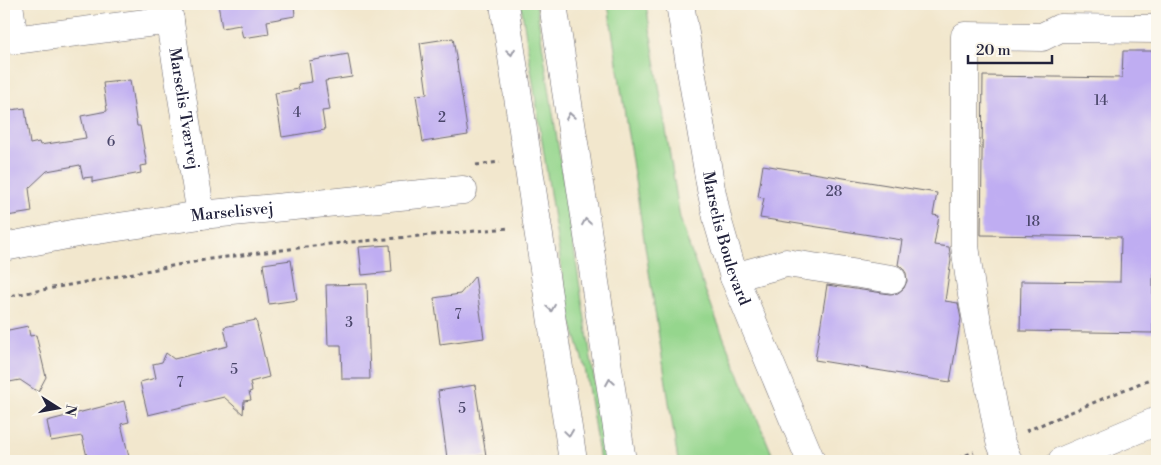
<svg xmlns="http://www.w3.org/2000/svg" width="1161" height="465" font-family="'Libre Bodoni',serif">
  <rect width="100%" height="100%" fill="#fbf7ec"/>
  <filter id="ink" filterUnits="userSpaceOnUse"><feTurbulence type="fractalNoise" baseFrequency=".02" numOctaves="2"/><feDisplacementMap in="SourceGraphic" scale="10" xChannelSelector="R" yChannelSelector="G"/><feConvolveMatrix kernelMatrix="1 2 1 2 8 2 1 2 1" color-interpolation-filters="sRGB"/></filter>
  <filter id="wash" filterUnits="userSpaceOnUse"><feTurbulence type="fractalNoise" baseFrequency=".0096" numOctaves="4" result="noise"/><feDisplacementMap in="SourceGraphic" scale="20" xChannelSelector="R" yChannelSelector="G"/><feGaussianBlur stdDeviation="1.12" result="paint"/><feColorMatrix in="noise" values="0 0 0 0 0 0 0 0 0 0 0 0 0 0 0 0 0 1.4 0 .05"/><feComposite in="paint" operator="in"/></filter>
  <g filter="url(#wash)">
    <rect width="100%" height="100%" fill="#f2e7cd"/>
    <path fill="#95d68d" stroke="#5c7c64" d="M521,4H536L607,461H600L585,368L571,322L567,304Z
      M608,4H646L680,218C706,301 742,381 775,461H678Z"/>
    <g id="blocks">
      <path fill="#bfadf2" d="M218,4H294L295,16L267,21L269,34L243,38L240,25L222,28Z
        M453,38L468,135L423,142L416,95L427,94L420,43Z
        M1123,51H1157V273H1153V333L1020,331L1021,281L1120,282L1121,237L981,235L983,76L1122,78Z
        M348,54L352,77L325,81L330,110L322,111L325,130L282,137L275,93L299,89L298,84L312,82L309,61Z
        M130,80L137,126H140L147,165L140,166L141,173L92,182V177L83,178L80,165L47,171L29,188L32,212L7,216L4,195V111L25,108L30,144L39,142L40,145L86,138L81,116L107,111L103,83Z
        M763,165L937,193L933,215L939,216L934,245L949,247L951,260L945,301L958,303L961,319L950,382L815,360L827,285L890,294L898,293L904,288L907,281L906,273L902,267L898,265L902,240L760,218L764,198L758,197Z
        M390,245L392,272L362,275L359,247Z
        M291,260L297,300L269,304L263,264Z
        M475,276L484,338L440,344L434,298L460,294Z
        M367,284L370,379H342L341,345H328L326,285Z
        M256,320L269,377L250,382L252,391L249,392L251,400L244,401L243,414L224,397L148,415L140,382L156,378L153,364L162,362L166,353L174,359L228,346L224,327Z
        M28,326L30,336L36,335L46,377L38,392L20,380L4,383V331Z
        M475,385L486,456L447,458L438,391Z
        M124,401L129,422L121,424L130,461H88L82,436L51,441L47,421Z"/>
    </g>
  </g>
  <g filter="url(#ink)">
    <use href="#blocks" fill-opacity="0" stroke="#6b676e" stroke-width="1"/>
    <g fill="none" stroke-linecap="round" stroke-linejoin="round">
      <g stroke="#6b676e" stroke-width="29">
        <g id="minor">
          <path d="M9,4L14,40L170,20"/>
          <path id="s1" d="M167,4L201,215"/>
          <path id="s2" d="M680,4L711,189L718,222L734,277L811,461"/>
          <path id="s3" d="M4,247L77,233L201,215L463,190"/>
          <path d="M734,277L786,263L892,279"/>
          <path d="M1008,461L1000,441L972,295L965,246V36L1042,37L1060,28L1157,29"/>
          <path d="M1062,461L1157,421"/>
        </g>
      </g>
      <g stroke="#6b676e" stroke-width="29">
        <path id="major" d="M504,4L573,461
          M553,4L622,461"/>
      </g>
      <path stroke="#6b676e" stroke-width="3" stroke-dasharray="4 4" stroke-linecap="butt" d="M476,165L500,162
        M4,297L210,259L330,244L510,228
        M1154,378L1156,395
        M1026,431L1157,376
        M951,461L974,452"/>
      <use href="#minor" stroke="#fff" stroke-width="28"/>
      <use href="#major" stroke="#fff" stroke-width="28"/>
    </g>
    <defs><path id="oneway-chevron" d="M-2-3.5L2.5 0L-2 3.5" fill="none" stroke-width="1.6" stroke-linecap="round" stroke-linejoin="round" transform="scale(1.25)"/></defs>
    <g stroke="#9c9ca7">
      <use href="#oneway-chevron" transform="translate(511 52) rotate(81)"/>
      <use href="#oneway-chevron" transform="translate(570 116) rotate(-99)"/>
      <use href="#oneway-chevron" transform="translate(586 222) rotate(-99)"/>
      <use href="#oneway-chevron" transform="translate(551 308) rotate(81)"/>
      <use href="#oneway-chevron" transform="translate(610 382) rotate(-99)"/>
      <use href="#oneway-chevron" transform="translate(569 433) rotate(82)"/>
    </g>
  </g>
  <g text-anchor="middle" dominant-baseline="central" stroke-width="5" stroke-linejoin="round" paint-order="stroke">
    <g font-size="14" fill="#494569">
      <text x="1101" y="101">14</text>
      <text x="297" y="113">4</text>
      <text x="442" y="118">2</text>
      <text x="111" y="142">6</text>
      <text x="834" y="192">28</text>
      <text x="1033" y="222">18</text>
      <text x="458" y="315">7</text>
      <text x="349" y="323">3</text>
      <text x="234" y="370">5</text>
      <text x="180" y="383">7</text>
      <text x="462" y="409">5</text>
    </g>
    <g font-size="16" fill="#22223b" stroke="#fbf7ec">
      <text stroke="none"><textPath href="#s1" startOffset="106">Marselis Tværvej</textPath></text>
      <text stroke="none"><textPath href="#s3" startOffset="231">Marselisvej</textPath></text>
      <text stroke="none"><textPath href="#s2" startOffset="239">Marselis Boulevard</textPath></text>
    </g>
  </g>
  <rect width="1161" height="465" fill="none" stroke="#fbf7ec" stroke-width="20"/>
  <g transform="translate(58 408) rotate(101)" stroke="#fbf7ec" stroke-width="4" paint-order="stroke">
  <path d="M0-4L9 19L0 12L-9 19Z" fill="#22223b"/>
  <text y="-8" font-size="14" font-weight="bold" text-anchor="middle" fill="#22223b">N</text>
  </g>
  <path d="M968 55v8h84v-8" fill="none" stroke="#22223b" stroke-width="2.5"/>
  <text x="976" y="55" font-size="15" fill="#22223b" stroke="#fbf7ec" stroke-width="4" paint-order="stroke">20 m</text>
</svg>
